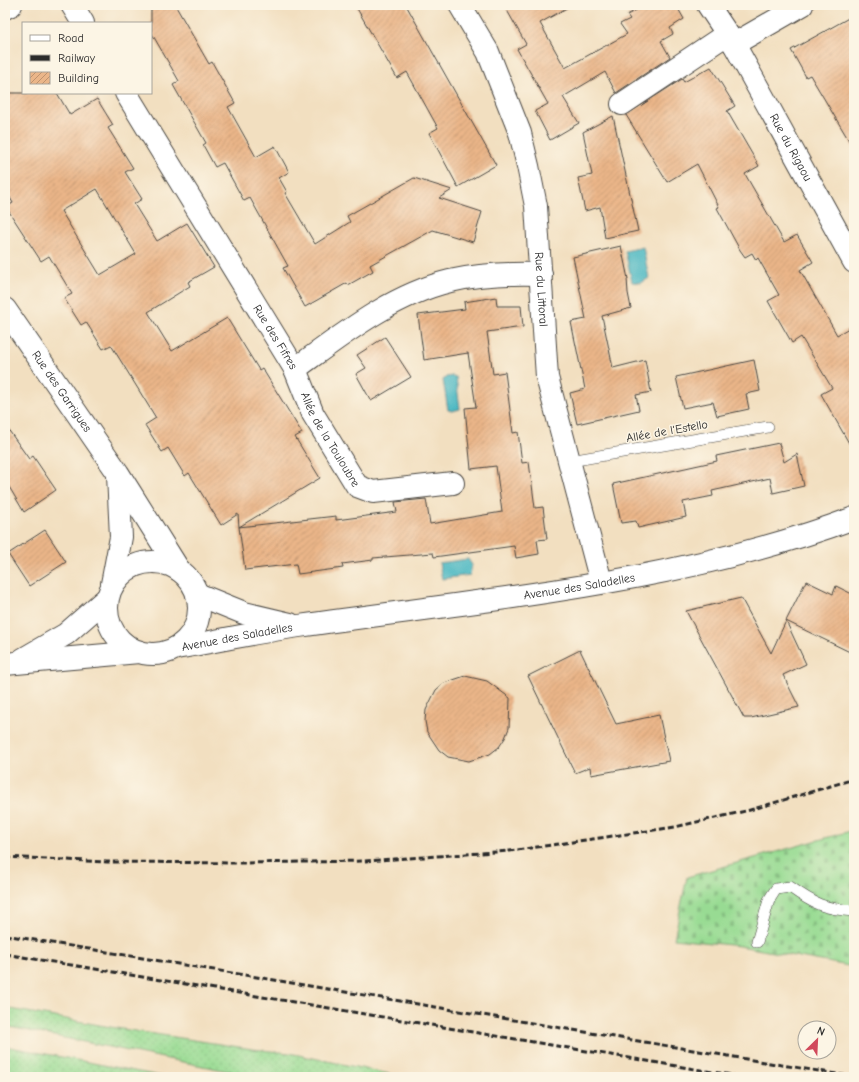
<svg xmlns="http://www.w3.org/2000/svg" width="859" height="1082" font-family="'Comic Neue',sans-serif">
  <defs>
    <pattern id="grass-dots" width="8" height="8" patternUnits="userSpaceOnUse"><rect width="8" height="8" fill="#98db93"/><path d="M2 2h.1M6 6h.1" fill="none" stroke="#83bc7f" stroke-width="1.8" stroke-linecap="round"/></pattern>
    <pattern id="cemetery-stones" width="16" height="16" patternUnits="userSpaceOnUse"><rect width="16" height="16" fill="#98db93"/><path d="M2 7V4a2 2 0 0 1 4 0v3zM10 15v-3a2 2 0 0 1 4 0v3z" fill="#83bc7f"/></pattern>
    <pattern id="building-hatch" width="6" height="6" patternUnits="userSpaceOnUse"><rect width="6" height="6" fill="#ebb689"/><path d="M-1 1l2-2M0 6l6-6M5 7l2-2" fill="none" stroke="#bf9470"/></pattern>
  </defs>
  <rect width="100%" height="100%" fill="#fcf5e5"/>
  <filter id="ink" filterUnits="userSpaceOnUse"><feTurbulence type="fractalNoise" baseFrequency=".025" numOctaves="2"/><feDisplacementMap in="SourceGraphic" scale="8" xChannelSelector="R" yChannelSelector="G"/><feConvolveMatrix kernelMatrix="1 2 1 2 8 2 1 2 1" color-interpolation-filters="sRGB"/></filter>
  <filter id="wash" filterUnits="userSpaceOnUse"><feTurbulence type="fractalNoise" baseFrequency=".012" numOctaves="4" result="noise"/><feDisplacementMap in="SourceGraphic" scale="16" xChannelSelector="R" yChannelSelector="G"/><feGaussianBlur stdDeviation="0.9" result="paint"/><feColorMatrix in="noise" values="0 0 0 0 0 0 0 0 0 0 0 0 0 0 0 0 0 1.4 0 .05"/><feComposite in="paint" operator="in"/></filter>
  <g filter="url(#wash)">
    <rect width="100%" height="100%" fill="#f2dfc0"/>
    <path fill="url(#grass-dots)" stroke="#62835f" d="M5,1008L116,1028L252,1049L289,1053L404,1077H257L5,1026Z
      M5,1046L165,1077H5Z"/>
    <path fill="url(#cemetery-stones)" stroke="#62835f" d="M854,830V967L740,946L674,939L687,877Z"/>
    <path fill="#48b7c2" stroke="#3a7176" d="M643,247L649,278L641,283L632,282L625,251Z
      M452,376L456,377L460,409L452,411L448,410L443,380L446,377Z
      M468,559L472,565L470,575L442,579L439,563Z"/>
    <g id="blocks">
      <path fill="url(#building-hatch)" fill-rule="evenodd" d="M151,5H175L209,64L212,62L235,103L228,107L256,157L275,146L289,172L279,178L287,192L285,193L315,244L350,222L347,216L414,178L452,190L439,198L482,212L473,242L433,230L370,265L373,271L348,285L347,283L305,307L283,268L288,266L250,198L244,201L223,163L215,167L203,145L206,143L173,85L179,81L151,32Z
        M355,5H406L496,165L458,187L429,133L438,128L407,72L397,78Z
        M504,5H572L540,23L565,68L627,34L620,24L630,19L627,15L646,5H676L684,19L670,28L673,34L661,41L670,57L616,93L605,72L563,97L579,123L550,140L535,111L548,104L517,49L526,44Z
        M854,15V149L810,75L806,77L791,50Z
        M711,67L735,106L727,111L759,166L745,174L784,242L797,235L813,262L800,270L837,335L854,325V452L821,394L832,388L801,337L792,343L768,301L779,295L758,258L756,260L752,253L745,257L740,250L717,208L719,207L697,164L667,182L626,115L682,79L684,82Z
        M5,93H57L70,115L97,99L113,125L108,128L133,168L125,172L142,199L134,204L157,241L187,223L214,267L188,282L190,286L148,312L172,351L227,318L259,370L262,368L302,433L295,437L320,478L239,527L238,514L221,525L189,473L185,476L168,448L162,452L145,425L156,418L111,345L103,349L86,322L81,325L64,298L72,294L49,256L41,261L6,207L13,203L5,189ZM97,189L136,254L100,275L61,211Z
        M613,116L638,231L605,238L600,207L585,211L578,178L592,175L583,132Z
        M621,246L628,279H627L628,293L631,308L602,316L613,368L645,360L651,392L636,395L639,410L577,424L570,393L585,389L571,322L586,319L573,257Z
        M496,297L497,306H521L523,327L487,332L493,374L505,372L513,433L518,432L522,463L529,462L535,508L543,507L547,539L537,540L539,554L516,558L514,546L434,557L433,553L373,558V560L342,564L343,568L298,574L296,564L245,570L239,527L336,516V520L397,512L395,502L426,499L430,524L502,512L496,466L471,469L465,408L476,407L468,353L424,360L418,315L465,309L464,302Z
        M385,337L411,377L371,401L356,374L366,368L357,355Z
        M754,360L760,391L746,394L749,409L717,416L713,402L683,408L676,377Z
        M5,425L29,459L33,456L56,490L24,512L5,480Z
        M779,443L784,462L797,454L804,486L773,493L770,478L712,491L713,496L683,502L686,517L638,528L636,521L621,523L613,484L717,461L716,456Z
        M45,530L66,562L29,586L8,554Z
        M806,581L833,594L836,586L854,595V654L786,621Z
        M741,598L771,653L786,621L806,664L783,675L799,707L751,718H744L686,611Z
        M580,650L616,724L659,715L669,761L591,775L590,767L575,773L528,676Z
        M465,676L487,681L510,698L509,728L505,738L499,747L490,754L469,761L448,757L439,750L427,732L425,721L426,710L436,690L444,683Z"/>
    </g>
  </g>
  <g filter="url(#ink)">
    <use href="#blocks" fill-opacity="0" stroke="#494641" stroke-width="1"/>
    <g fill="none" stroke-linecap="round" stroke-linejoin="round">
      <g stroke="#494641" stroke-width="12">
        <path id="service" d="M570,461L768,427
          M757,942L769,900L776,889L790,887C814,904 824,909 854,911"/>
      </g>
      <g stroke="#494641" stroke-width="24">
        <g id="minor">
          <path d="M72,5L83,23"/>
          <path id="s1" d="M460,5L488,52L520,133L528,166L536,206L547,377L601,582"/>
          <path id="s2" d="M708,5L734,44L854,262"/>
          <path d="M5,8L11,5"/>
          <path d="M734,44L802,5"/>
          <path id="s3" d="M126,93L295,369C342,335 392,295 450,281C480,274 511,273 541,274"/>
          <path d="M622,104L727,34"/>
          <path id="s4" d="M5,309L118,473L179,570"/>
          <path id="s5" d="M295,369L313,414L357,486L373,492L453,483"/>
          <circle cx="153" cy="608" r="46"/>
          <path d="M112,584L121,537L118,475"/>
          <path d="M197,594L244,613L290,624"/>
          <path id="s6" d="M176,648C217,641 258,632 299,626C485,599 678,584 854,518"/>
          <path d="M23,659L66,634L107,598"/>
          <path d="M5,664L139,652"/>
        </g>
      </g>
      <use href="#service" stroke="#fff" stroke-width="11"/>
      <use href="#minor" stroke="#fff" stroke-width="22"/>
      <path stroke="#2b2b2b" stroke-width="3" stroke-dasharray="6 3" stroke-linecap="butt" d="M5,857L107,862L243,863L365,861L510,851L675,827L750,810L854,779
        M5,935L854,1077
        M5,954L743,1077"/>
    </g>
  </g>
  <g text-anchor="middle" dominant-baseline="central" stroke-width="3" stroke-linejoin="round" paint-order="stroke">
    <g font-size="12" fill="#2b2b2b" stroke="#fcf5e5">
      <text stroke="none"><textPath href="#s2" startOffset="165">Rue du Rigaou</textPath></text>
      <text stroke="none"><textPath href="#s1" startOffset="300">Rue du Littoral</textPath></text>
      <text stroke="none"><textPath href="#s3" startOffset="286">Rue des Fifres</textPath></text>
      <text stroke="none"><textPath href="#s4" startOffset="100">Rue des Garrigues</textPath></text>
      <text transform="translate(667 431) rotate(-10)">Allée de l'Estello</text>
      <text stroke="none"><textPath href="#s5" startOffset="79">Allée de la Touloubre</textPath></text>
      <text stroke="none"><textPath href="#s6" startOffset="408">Avenue des Saladelles</textPath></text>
      <text stroke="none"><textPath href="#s6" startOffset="62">Avenue des Saladelles</textPath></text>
    </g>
  </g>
  <rect width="859" height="1082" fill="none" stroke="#fcf5e5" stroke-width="20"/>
  <rect x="22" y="22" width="130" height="72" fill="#fcf5e5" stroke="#a8a49b"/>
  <rect x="30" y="35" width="20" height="6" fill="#ffffff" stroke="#a8a49b"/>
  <text x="58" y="42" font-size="12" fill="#2b2b2b">Road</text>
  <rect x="30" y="55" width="20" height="6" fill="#2b2b2b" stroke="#a8a49b"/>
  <text x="58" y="62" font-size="12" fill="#2b2b2b">Railway</text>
  <rect x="30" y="72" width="20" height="12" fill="url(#building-hatch)" stroke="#a8a49b"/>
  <text x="58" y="82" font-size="12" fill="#2b2b2b">Building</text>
  <g transform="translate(817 1040) rotate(24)"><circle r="19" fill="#fcf5e5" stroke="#a8a49b"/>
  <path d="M0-3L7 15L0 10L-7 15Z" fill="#d1495b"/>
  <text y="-6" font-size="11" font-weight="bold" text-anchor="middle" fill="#2b2b2b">N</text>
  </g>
</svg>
